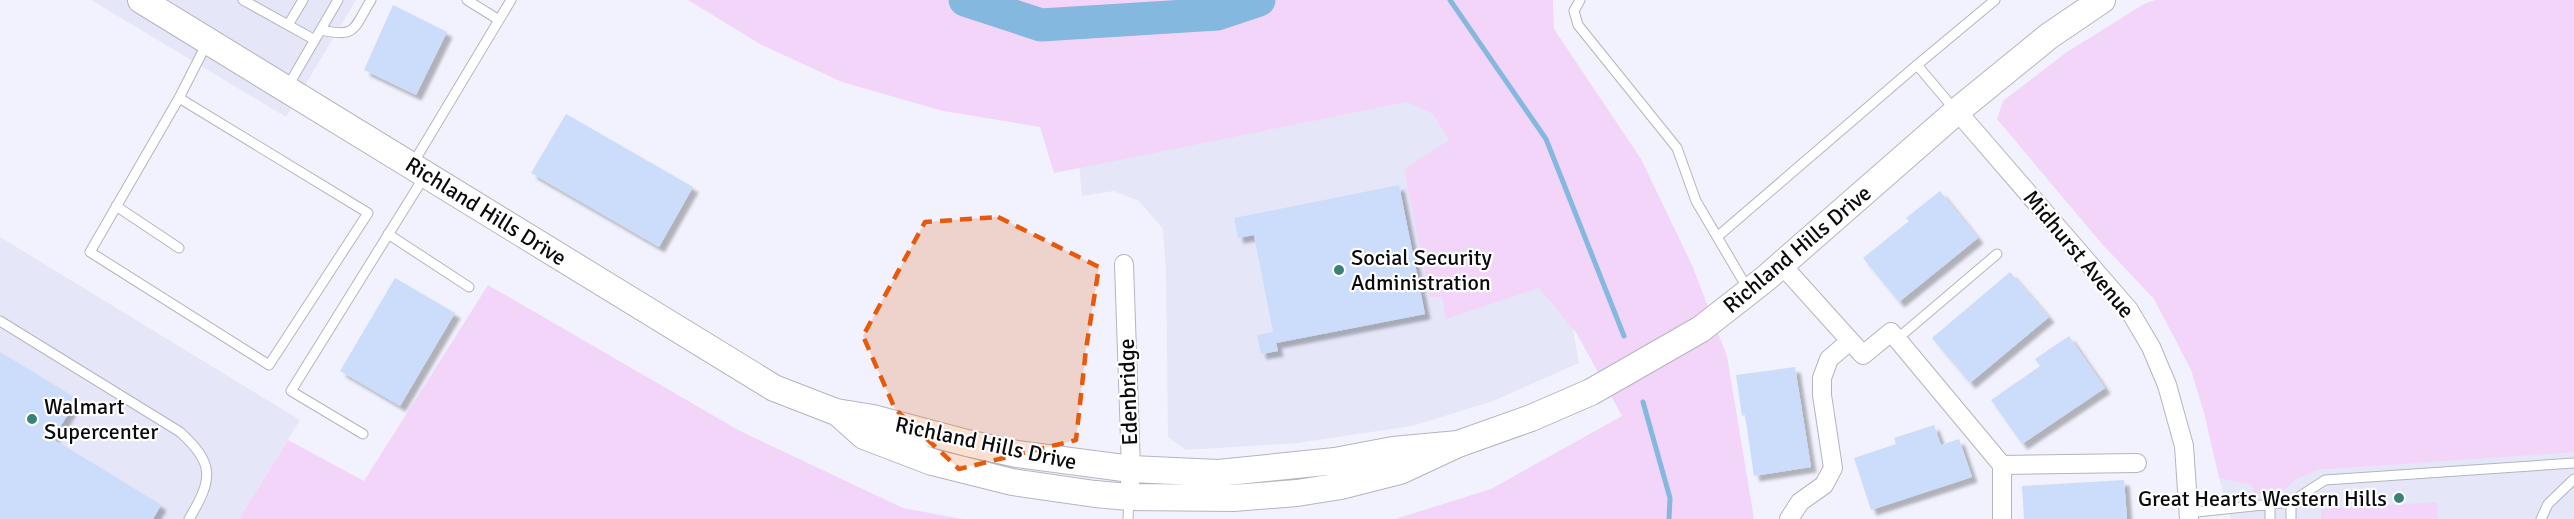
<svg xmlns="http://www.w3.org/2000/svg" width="2574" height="519" font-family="Signika,sans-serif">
  <defs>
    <filter id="shadow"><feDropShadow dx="5.5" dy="5.5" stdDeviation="1.5" flood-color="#0004"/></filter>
  </defs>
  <rect width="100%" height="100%" fill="#f1f2fd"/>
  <path fill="#e5e7f9" d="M91,0H356L286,117Z
    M1412,77L1570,313L1579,363L1493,401L1412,426L1297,443L1186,450L1168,437L1166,273L1163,229L1139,201L1114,191L1082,196L1077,143Z
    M0,237L300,420L239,519H0Z
    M2574,450V519H2231L2219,478Z"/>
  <path fill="#f3d5fa" d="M688,0H1553L1554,29L1641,159L1692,265L1727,356L1754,519H1395L1491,489L1622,416L1577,334L1539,288L1446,319L1442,297H1430L1404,169L1449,140L1433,114L1407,102L1054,173L1040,127L943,111L842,82L760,44Z
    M2155,0H2574V452L2317,470L2297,479L2282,491L2255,494L2252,485L2219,478L2204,413L2191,370L2154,299L2102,244L1997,119L2003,101L2067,52L2144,4Z
    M488,285L740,431L903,508L962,519H239L288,440L364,481Z
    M2437,502L2438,519H2321V509Z"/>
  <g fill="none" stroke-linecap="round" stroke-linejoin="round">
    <path stroke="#85b8de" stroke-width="5" d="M1450,0L1546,139L1624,336
      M1643,402L1670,498L1669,519"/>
    <path stroke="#85b8de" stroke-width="33" d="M965,0L1041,25L1217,14L1259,0"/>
  </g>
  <path fill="#cbddfb" filter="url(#shadow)" d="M393,5L447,32L416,95L364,70Z
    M566,114L693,187L659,247L531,173Z
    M1399,185L1425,314L1276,343L1278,351L1261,354L1257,335L1273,332L1254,235L1238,238L1234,218Z
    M1940,191L1978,238L1899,302L1863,258L1909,221L1906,218Z
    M2010,272L2049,317L1970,383L1932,338Z
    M395,278L455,313L400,406L340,371Z
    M2069,336L2105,388L2022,444L1991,400L2040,366L2035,359Z
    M0,352L77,399L53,439L161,505L153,519H0Z
    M1795,367L1811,467L1754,476L1745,415L1742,416L1736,375Z
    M1934,425L1941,445L1959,439L1972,477L1871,510L1854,458L1896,444L1894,438Z
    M2124,480L2127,519H2024L2022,486Z"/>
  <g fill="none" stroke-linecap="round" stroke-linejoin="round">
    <g stroke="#b3b5bf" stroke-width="11">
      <path id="lane" d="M243,0L315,40
        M467,0L499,20
        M1580,0L1574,11L1578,25L1677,148L1696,201L1749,291
        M288,25L303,0
        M321,30C357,38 353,29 371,0
        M288,86L338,0
        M179,98L368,213L269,365L90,252L179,98L207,43
        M1955,110L1917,65L1995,0
        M412,165L511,0
        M116,206L179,248
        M388,234L469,287
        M1717,237L1917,65
        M0,321L180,432C215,464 213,479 189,519
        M1897,339L1997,254
        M363,434L291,391L424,177
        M2291,502V519
        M2270,504V519
        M2188,513L2291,502L2325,480L2574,463
        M1128,519L1129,497
        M2541,519L2548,504L2574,479"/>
    </g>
    <g stroke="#b3b5bf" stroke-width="20">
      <path id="street" d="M1957,111L2129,310L2151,347L2167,385L2184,446L2189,519
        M1124,264L1131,469L1129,497
        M1782,265L1863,355L1891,332L1897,339L2002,465V519
        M2002,465L2137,463
        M1789,519L1800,502L1824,485L1833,468L1822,395V378L1829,359L1850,341"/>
    </g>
    <g stroke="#b3b5bf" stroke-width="28">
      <path id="secondary" d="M141,0L774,388L836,412L873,418L967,443L1017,454L1131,469L1218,473L1335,461L1393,450L1458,444
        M837,412L864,436L932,462L1012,482L1095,494L1129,497L1233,498L1297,493L1341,486L1400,471L1458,444L1531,418L1591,392L1701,329L1765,279L1957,111L2049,36L2102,0"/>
    </g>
    <use href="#lane" stroke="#fff" stroke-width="9"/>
    <use href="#street" stroke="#fff" stroke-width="18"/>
    <use href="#secondary" stroke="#fff" stroke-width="26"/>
  </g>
  <path fill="#e8590c" fill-opacity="0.2" stroke="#e8590c" stroke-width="4.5" stroke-dasharray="12 8" stroke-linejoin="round" d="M998,217L1099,267L1086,349L1076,440L959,469L895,409L863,336L925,222Z"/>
  <g fill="#3c8177" stroke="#fff" stroke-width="2">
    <circle cx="1339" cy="270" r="6"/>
    <circle cx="32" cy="419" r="6"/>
    <circle cx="2399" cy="498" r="6"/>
  </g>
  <g text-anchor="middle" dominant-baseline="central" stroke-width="4.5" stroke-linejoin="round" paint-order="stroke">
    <g font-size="22" fill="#0b0b0e" stroke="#fff">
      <text transform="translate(486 211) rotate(32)">Richland Hills Drive</text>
      <text transform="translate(1797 249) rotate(-40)">Richland Hills Drive</text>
      <text transform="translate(2079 254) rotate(50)">Midhurst Avenue</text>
      <text transform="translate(1128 392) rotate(-92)">Edenbridge</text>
      <text transform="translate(986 443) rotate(12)">Richland Hills Drive</text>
    </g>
    <g font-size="22" fill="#0b0b0e" stroke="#fff" text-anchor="start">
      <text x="1351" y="257">Social Security<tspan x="1351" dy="25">Administration</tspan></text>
      <text x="44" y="406">Walmart<tspan x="44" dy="25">Supercenter</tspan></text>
      <text x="2387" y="498" text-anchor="end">Great Hearts Western Hills</text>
    </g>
  </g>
</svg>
